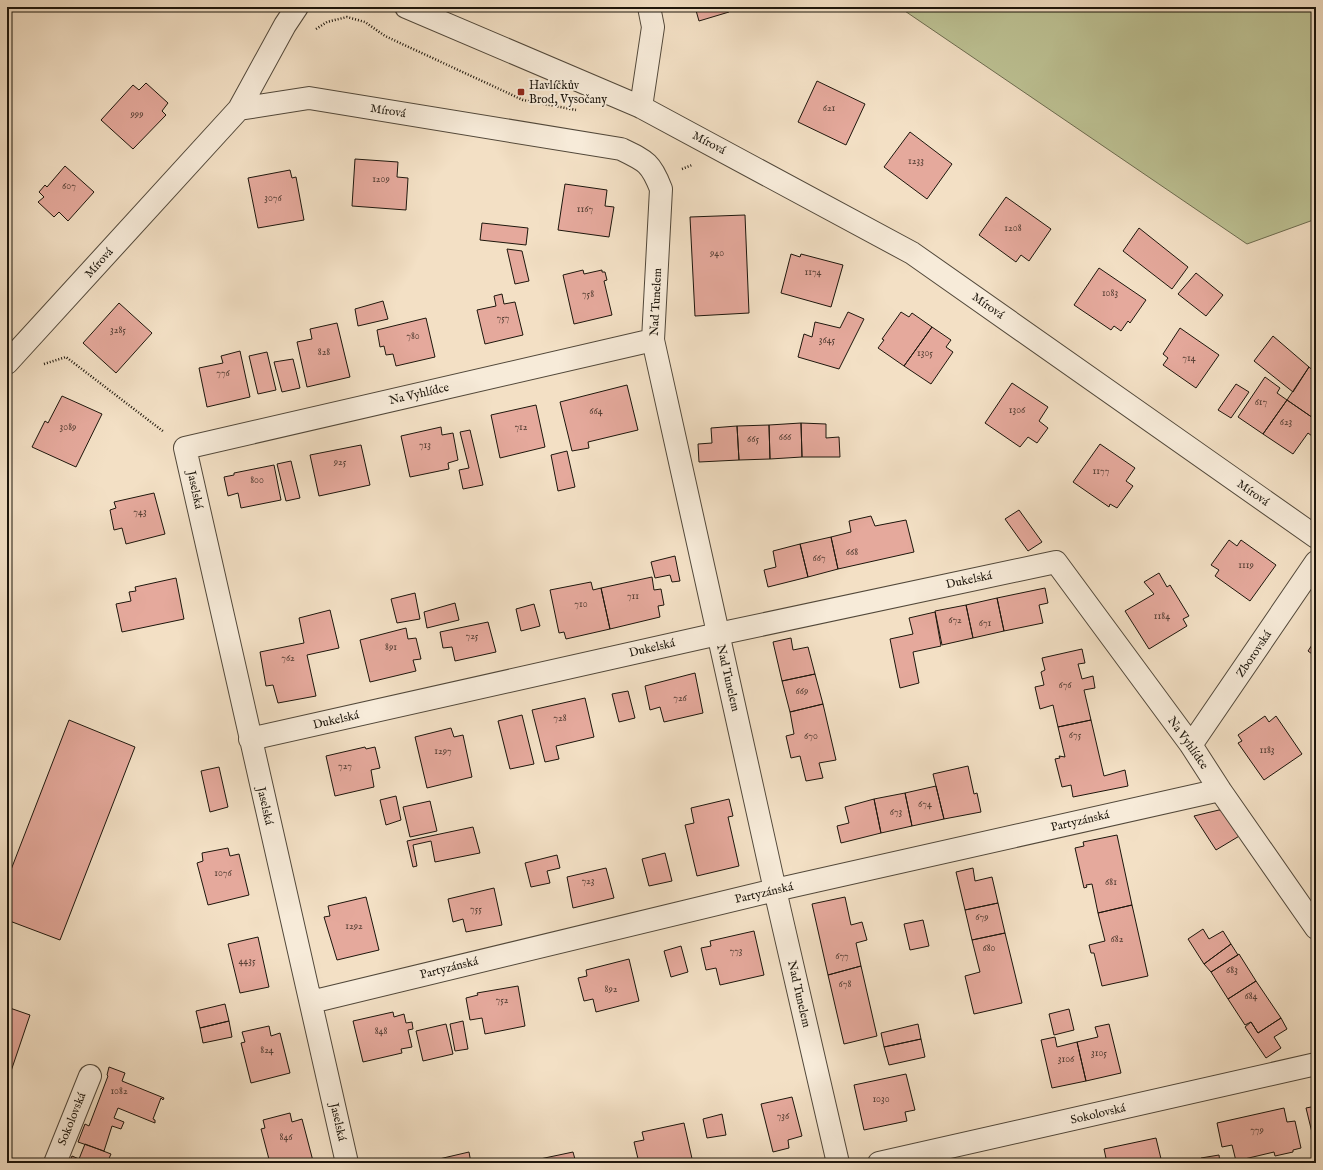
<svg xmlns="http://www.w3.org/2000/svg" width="1323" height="1170" font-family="'IM FELL English',serif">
  <rect width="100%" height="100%" fill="#f3e0c5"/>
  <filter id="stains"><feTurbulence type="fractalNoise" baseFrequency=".005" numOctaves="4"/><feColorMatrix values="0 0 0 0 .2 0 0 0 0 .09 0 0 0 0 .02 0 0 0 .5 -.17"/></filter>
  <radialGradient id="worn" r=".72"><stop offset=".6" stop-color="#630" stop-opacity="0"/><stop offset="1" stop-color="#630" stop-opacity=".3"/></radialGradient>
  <path fill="#bdc294" stroke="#6d6c50" d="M899,7H1316V219L1247,244Z"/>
  <path fill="#e5a99c" stroke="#1d160c" d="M695,7H727L729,12L699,21Z
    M817,81L865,104L846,145L798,122Z
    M146,83L168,103L162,111L166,115L133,149L101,120L133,85L139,90Z
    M910,132L952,164L927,199L884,167Z
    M355,159L398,162L397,177L408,178L406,210L352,206Z
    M65,166L94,192L68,221L59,212L54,217L38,202L44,197L39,192L45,185L47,187Z
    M290,170L292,178L296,177L304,220L258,228L248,178Z
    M565,184L607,190L605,206L614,207L609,237L558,230Z
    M1006,197L1051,229L1029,261L1021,255L1016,262L979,235Z
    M745,215L749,313L695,316L690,217Z
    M482,223L528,228L526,245L480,240Z
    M1139,228L1188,267L1172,289L1123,251Z
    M507,249L522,251L529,281L515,284Z
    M791,254L800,257L801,254L843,265L831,307L781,293Z
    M1099,268L1146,300L1130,323L1128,321L1121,331L1114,326L1111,330L1074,305Z
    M583,270L584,274L602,270V272H605L607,280L604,281L612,315L574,324L563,275Z
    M1196,273L1223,295L1206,316L1178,294Z
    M502,294L504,304L515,302L523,335L485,344L477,310L496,306L494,296Z
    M383,301L388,319L358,326L355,309Z
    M119,303L152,333L116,373L83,343Z
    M848,312L864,319L839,369L798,357L804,334L812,337L815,322L840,328Z
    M901,312L909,317L912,313L932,327L904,366L878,348L884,340L882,339Z
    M426,318L435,357L396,366L393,354L386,355L384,346L380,347L377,330Z
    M337,323L350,377L307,387L297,342L312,339L310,329Z
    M932,327L951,340L946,347L953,352L931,384L904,366Z
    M1180,328L1219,355L1196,388L1163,365L1168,358L1163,354Z
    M1273,336L1309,367L1293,392L1254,361Z
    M240,351L250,397L207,407L199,368L223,363L221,356Z
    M267,352L276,390L258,394L249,356Z
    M293,359L300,388L282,392L274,362Z
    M1309,367L1316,373V420L1287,400Z
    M1265,377L1280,388L1277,393L1287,400L1263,434L1238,417Z
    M1012,383L1048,407L1039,421L1048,428L1037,443L1028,437L1020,447L985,423Z
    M1236,384L1249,392L1231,418L1218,410Z
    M627,385L638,430L588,442L589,448L572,451L560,402Z
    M62,396L102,414L76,467L32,447L45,421L48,423Z
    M1287,400L1316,420L1314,424L1316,430L1312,436L1308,433L1293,454L1263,434Z
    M536,405L545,447L500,458L491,415Z
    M801,423L802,457L770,459L769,425Z
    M801,423L826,424V438L839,437L840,457H802Z
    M769,425L770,459L739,460L737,426Z
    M737,426L739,460L699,462L698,444L712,443L711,428Z
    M441,427L442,435L453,433L458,460L448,463L449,469L410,477L401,436Z
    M470,430L483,485L463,489L459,470L469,468L460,432Z
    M1100,444L1135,468L1126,481L1133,486L1117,508L1110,504L1109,507L1073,482Z
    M361,445L370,485L319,496L310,455Z
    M567,451L575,487L558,491L551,455Z
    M291,461L300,498L286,501L277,464Z
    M274,465L281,500L241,508L238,493L228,496L224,477L234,475V473Z
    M154,493L165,534L126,544L122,528L114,530L110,510L116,508L114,502Z
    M1019,510L1042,542L1028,551L1005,519Z
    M871,516L875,526L906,520L914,552L838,569L831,537L851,532L849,521Z
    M831,537L838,569L808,577L800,544Z
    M1229,540L1237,546L1241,540L1276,565L1250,601L1215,576L1219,570L1211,565Z
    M800,544L808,577L768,587L764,570L776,567L773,551Z
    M675,556L680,581L672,582L670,575L655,578L651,562Z
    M1159,573L1167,587L1170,585L1189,616L1183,619L1187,626L1149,649L1125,611L1154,594L1144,582Z
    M652,577L654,590L661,589L664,605L658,606L660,617L610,629L601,588Z
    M176,578L184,619L122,632L116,604L131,601L129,592L136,591L135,587Z
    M591,582L593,590L601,588L610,629L566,639L564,632L559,633L550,590Z
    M1045,588L1048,603L1039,605L1043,623L1004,631L997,598Z
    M415,593L420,619L397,623L391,599Z
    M997,598L1004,631L973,638L966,605Z
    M455,603L459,620L427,628L424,612Z
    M534,604L540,626L521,631L516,609Z
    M966,605L973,638L942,645L935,611Z
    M330,610L339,648L307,655L316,696L278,703L273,685L266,686L260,652L304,643L299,618Z
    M935,612L941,646L913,652L919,683L900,688L890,639L913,634L909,618Z
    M488,622L496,652L455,661L452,647L443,648L440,632Z
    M406,628L408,639L416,638L421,659L413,660L416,671L370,682L360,640Z
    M791,638L793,650L808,647L815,674L782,681L773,642Z
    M1316,639V657L1308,651Z
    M1082,649L1085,663L1078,664L1082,679L1093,676L1095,688L1084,690L1091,720L1058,727L1053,705L1040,709L1035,687L1044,685L1041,672L1045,670L1042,658Z
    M695,673L703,713L664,722L660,707L650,710L645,686Z
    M815,674L823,704L790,712L782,681Z
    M628,691L635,718L619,722L612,694Z
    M585,698L594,737L556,746L559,759L545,762L532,710Z
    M823,704L836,760L819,763L823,778L806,781L800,756L791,758L786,736L794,734L790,712Z
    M522,715L534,764L510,769L498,721Z
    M1265,716L1269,722L1276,716L1302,754L1264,780L1238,743L1242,741L1238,735Z
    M69,720L135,747L60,940L7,920V880Z
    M1091,720L1104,776L1125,770L1128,786L1073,797L1071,785L1062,787L1055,759L1060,758L1059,756L1065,757L1058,727Z
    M451,728L454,737L463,735L472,777L427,788L415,737Z
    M365,747L366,749L375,747L380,768L371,770L374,787L335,796L326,756Z
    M968,766L974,794L977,793L981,812L944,819L933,774Z
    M219,767L228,807L210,812L201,771Z
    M936,786L944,819L912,826L905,793Z
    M905,793L912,826L881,833L874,799Z
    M396,796L401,820L386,825L380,800Z
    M729,799L733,816L728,817L739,866L697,876L685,825L694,823L691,808Z
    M874,799L881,833L841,843L837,826L849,823L845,807Z
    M430,801L437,831L410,837L403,807Z
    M1219,810L1225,811L1241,835L1216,850L1194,816Z
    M473,827L480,853L435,862L431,841L413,845L417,866L413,867L407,841Z
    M1117,835L1132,905L1098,913L1092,884L1086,885L1087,887L1084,888L1075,848L1084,846L1083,842Z
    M228,848L230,856L239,854L249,895L208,905L197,863L203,861L202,853Z
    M665,853L672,881L649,886L642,859Z
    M557,855L560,868L547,871L550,883L531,887L525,863Z
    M606,868L614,898L573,908L567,877Z
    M973,868L975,881L992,877L998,903L965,910L956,872Z
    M494,888L502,925L466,932L463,919L453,922L448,899Z
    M366,897L379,950L337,960L324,917L330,916L328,906Z
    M845,897L851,925L862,922L867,940L856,943L861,966L828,975L812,904Z
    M998,903L1005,933L972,940L965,910Z
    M1132,905L1148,976L1102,986L1094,953H1091L1089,945L1105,941L1098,913Z
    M923,920L929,946L910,950L904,924Z
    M1203,929L1209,939L1223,931L1231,944L1204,964L1188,939Z
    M754,931L764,975L720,985L716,968L706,970L701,948L711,946L710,941Z
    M1005,933L1022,1003L974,1014L965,976L980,972L972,940Z
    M258,937L269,987L240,993L228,944Z
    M1231,944L1238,955L1211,972L1204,964Z
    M681,946L688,972L671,977L664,951Z
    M1239,954L1256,981L1228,999L1211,972Z
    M629,959L639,1001L596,1012L593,999L584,1001L578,978L587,976L586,970Z
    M861,966L877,1036L844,1044L828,975Z
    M1256,981L1281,1018L1258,1033L1251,1022L1245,1025L1228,999Z
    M518,986L525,1026L485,1034L482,1018L470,1020L466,998L478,995L477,993Z
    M225,1004L229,1021L200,1028L196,1011Z
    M7,1007L30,1015L7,1083Z
    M1069,1009L1074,1030L1054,1035L1049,1014Z
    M393,1012L394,1017L404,1014L406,1023L412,1022L413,1029L408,1030L412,1047L401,1049L402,1053L363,1062L353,1021Z
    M1281,1018L1287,1029L1274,1037L1281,1048L1266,1058L1245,1027L1251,1022L1258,1033Z
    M229,1021L232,1037L203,1043L200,1028Z
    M463,1021L468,1049L455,1051L450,1024Z
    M446,1024L453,1054L423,1061L416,1031Z
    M918,1024L921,1039L884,1047L881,1033Z
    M1109,1024L1121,1073L1086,1081L1077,1042L1098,1037L1095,1027Z
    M269,1026L271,1036L280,1033L290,1073L251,1083L241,1043L245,1042L242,1032Z
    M1055,1037L1057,1047L1077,1042L1086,1081L1052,1088L1041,1040Z
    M921,1039L925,1057L889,1065L884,1047Z
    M109,1067L125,1073L122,1081L164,1098L163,1100L161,1098L153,1119L155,1120V1123L118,1108L114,1118L124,1122L121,1129L112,1126L104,1151L78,1142L85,1124L89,1126L108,1076L107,1075Z
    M906,1074L915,1110L905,1112L907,1121L864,1130L854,1085Z
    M792,1097L802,1136L788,1140L789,1148L773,1152L761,1104Z
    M1316,1106V1149L1306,1108Z
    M1284,1108L1287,1122L1295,1121L1301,1148L1293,1150V1152L1275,1156L1274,1152L1236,1161L1232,1145L1222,1147L1217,1123Z
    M290,1113L292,1122L302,1119L313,1161L304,1163H270L261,1129L265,1128L263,1120Z
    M722,1114L726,1135L707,1138L703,1119Z
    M684,1123L693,1163H649V1161L639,1163L634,1142L644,1140L642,1132Z
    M1156,1138L1162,1163H1107L1104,1149Z
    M85,1144L111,1154L107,1163H87L88,1161L79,1159Z
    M469,1152L471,1163H440L439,1159Z
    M573,1152L576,1163H521Z
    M1219,1155L1220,1163H1202L1201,1158Z
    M72,1156L79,1159L88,1161L87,1163H69Z"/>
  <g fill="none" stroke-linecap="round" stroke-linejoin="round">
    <g stroke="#52483a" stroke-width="24">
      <path id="minor" d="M406,7L641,107L912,253L1316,537
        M641,107L653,27L649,7
        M239,109L309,98L621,149C646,161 651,163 661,189L653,340L775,890L838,1163
        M7,363L239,109L285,25L297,7
        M250,739L718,634L1056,562L1191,745L1220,790L1316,928
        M1191,745L1316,562
        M311,1002L775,890L1220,790
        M55,1163L90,1076
        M347,1163L185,448L653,340
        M879,1163L1316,1064"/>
    </g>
    <path stroke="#1d160c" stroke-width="2.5" stroke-dasharray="1 2" stroke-linecap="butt" d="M316,29L327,22L347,17L365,22L385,36L523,100L576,110
      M682,169L692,165
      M44,364L66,357L164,432"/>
    <use href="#minor" stroke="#f7ebd9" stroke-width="22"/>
  </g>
  <rect fill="#8f2418" stroke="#f7ebd9" stroke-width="1.5" x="517" y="88" width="8" height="8" rx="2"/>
  <g text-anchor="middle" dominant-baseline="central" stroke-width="4" stroke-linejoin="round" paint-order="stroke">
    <g font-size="10" fill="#4f3b30">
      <text x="829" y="108">621</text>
      <text x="137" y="114">999</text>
      <text x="916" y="161">1233</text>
      <text x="381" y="179">1209</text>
      <text x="69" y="186">607</text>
      <text x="273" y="198">3076</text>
      <text x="585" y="209">1167</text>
      <text x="1013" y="228">1208</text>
      <text x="717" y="253">940</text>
      <text x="813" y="272">1174</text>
      <text x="1110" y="293">1083</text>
      <text x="588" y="294">758</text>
      <text x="503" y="318">757</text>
      <text x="118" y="330">3285</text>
      <text x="413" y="336">780</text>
      <text x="827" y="340">3645</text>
      <text x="324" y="352">828</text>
      <text x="925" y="353">1305</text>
      <text x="1189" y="358">714</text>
      <text x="223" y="373">776</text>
      <text x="1261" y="402">617</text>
      <text x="1017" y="410">1306</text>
      <text x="596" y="411">664</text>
      <text x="1286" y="422">623</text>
      <text x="68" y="427">3089</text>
      <text x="521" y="427">712</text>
      <text x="785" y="437">666</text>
      <text x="753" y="439">665</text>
      <text x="425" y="445">713</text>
      <text x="340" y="462">925</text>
      <text x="1101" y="471">1177</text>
      <text x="257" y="480">800</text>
      <text x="140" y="512">743</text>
      <text x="852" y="552">668</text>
      <text x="819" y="558">667</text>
      <text x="1246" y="565">1119</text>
      <text x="633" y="596">711</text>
      <text x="581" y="604">710</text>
      <text x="1162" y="616">1184</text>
      <text x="955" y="620">672</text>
      <text x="985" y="623">671</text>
      <text x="472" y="636">725</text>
      <text x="391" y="647">891</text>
      <text x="288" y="658">762</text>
      <text x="1065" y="685">676</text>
      <text x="802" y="691">669</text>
      <text x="680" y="698">726</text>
      <text x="560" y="718">728</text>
      <text x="1075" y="735">675</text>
      <text x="811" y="736">670</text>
      <text x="1267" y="750">1183</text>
      <text x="443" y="751">1297</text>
      <text x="345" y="766">727</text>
      <text x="925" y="804">674</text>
      <text x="896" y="812">673</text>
      <text x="223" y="873">1076</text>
      <text x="588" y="881">723</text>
      <text x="1111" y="882">681</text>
      <text x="476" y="909">755</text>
      <text x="982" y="917">679</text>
      <text x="354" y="926">1292</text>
      <text x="1117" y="939">682</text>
      <text x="989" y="948">680</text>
      <text x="736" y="951">773</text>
      <text x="842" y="956">677</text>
      <text x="247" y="961">4435</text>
      <text x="1232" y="970">683</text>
      <text x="845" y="984">678</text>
      <text x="611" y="989">892</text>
      <text x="1251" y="996">684</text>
      <text x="502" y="1000">752</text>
      <text x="381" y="1031">848</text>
      <text x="267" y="1050">824</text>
      <text x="1099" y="1053">3105</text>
      <text x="1066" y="1059">3106</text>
      <text x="119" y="1091">1082</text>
      <text x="881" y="1099">1030</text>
      <text x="783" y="1116">736</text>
      <text x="1257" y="1130">779</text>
      <text x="286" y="1137">846</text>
    </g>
    <g font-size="12" fill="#1d160c" stroke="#f7ebd9" text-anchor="start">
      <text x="529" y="85">Havlíčkův<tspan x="529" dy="14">Brod, Vysočany</tspan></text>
    </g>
    <g font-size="12" fill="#1d160c" stroke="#f7ebd9">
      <text transform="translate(388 111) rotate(9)">Mírová</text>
      <text transform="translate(709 143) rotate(28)">Mírová</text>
      <text transform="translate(99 263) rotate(-48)">Mírová</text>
      <text transform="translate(656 302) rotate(-87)">Nad Tunelem</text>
      <text transform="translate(988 306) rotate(35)">Mírová</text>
      <text transform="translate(419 394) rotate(-13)">Na Vyhlídce</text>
      <text transform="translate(195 490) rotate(78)">Jaselská</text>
      <text transform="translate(1253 493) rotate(35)">Mírová</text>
      <text transform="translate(969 580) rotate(-12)">Dukelská</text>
      <text transform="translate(652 648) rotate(-13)">Dukelská</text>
      <text transform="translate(1254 654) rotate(-56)">Zborovská</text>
      <text transform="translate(728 678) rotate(77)">Nad Tunelem</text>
      <text transform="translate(336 720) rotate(-13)">Dukelská</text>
      <text transform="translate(1188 743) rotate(55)">Na Vyhlídce</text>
      <text transform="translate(265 806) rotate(77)">Jaselská</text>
      <text transform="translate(1080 821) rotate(-13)">Partyzánská</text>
      <text transform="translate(764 893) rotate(-13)">Partyzánská</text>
      <text transform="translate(449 968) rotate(-14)">Partyzánská</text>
      <text transform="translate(799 994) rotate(77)">Nad Tunelem</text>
      <text transform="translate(1098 1114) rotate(-13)">Sokolovská</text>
      <text transform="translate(72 1119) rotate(-68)">Sokolovská</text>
      <text transform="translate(338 1122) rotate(77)">Jaselská</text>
    </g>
  </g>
  <rect width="1323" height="1170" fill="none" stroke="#f3e0c5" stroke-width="24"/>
  <rect x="8" y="8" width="1307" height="1154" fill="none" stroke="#1d160c" stroke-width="2"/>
  <rect x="12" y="12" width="1299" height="1146" fill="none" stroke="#1d160c"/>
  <rect width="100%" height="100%" filter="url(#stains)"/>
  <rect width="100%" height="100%" fill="url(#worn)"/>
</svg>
